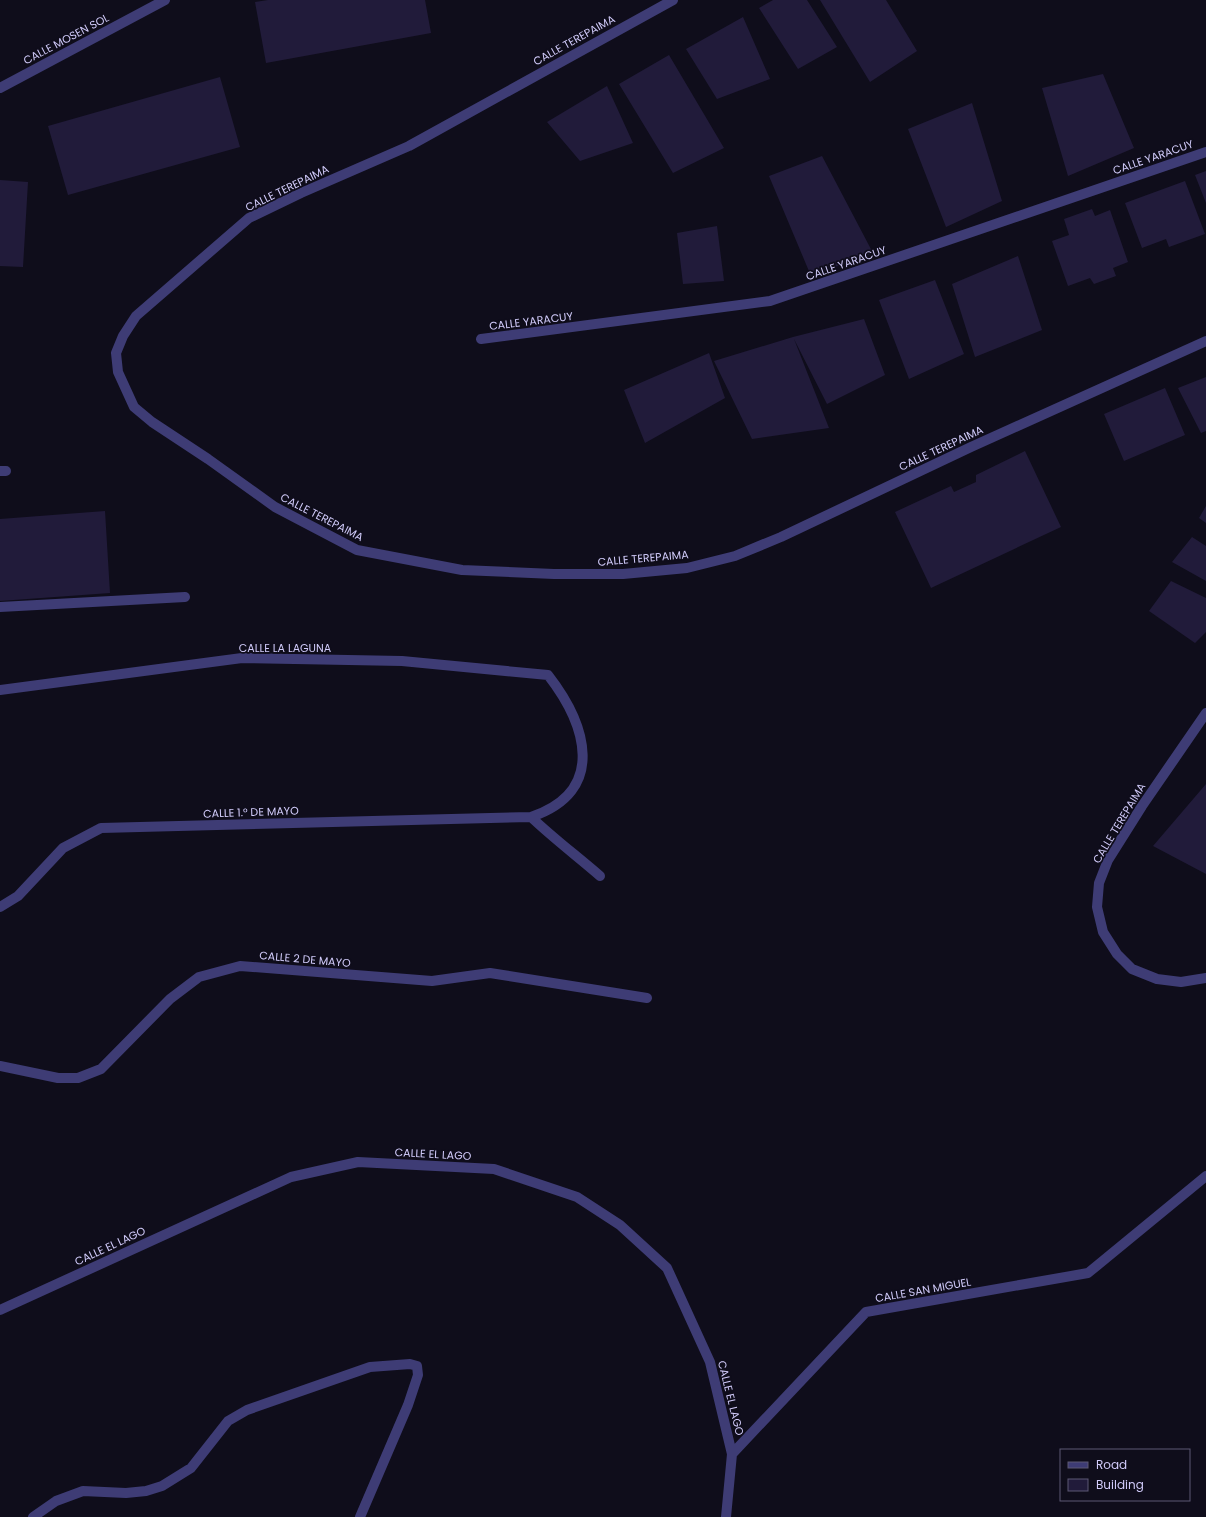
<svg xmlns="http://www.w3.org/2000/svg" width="1206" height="1517" font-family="Poppins,sans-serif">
  <rect width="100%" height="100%" fill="#0f0d1b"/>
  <path fill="#211b3a" d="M268,0H425L431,33L266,63L255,2Z
    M773,0H807L837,47L798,69L759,8Z
    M820,0H886L917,51L870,82Z
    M743,17L770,79L717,99L686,49Z
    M669,55L724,148L673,173L619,84Z
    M1103,74L1134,148L1068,176L1042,88Z
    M220,77L240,147L68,195L48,126Z
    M607,86L633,143L580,161L547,122Z
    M972,103L1002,201L946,227L908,129Z
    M822,156L873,253L811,276L769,176Z
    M1206,171V203L1195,175Z
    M0,180L28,182L23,267L0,266Z
    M1185,181L1205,234L1169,247L1166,239L1142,248L1125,203Z
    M1092,209L1095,216L1110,210L1128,262L1113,268L1116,276L1094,284L1090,278L1068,286L1052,241L1069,235L1064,219Z
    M717,226L724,281L683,284L677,233Z
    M1018,256L1042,330L975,357L952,284Z
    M935,280L964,354L909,379L879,300Z
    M864,319L885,375L827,404L794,339L829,428L752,439L714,361L793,337Z
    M709,353L725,398L645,443L624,390Z
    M1206,377V431L1201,433L1178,388Z
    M1165,388L1185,435L1124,461L1104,414Z
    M1025,451L1061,527L931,588L895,512L951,486L954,492L976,482V475Z
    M1206,506V523L1199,518Z
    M105,511L110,593L0,601V519Z
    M1192,537L1206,546V581L1172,562Z
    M1171,581L1206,598V632L1195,643L1149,611Z
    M1206,784V874L1153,846Z"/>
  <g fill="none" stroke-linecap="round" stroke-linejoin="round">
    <path stroke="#3e3c75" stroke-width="10" d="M673,0L409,146L301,193L249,218L136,316L123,336L116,353L118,372L134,407L152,422L208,459L275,507L357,550L462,570L554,574H623L687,568L735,556L781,537L971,447L1206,341
      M0,88L165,0
      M481,339L770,301L1206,152
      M0,471H6
      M0,607L185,597
      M0,690L242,658L402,661L548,675C586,724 608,791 531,817C553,838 577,856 600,876
      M1206,713L1142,806L1108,860L1099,883L1097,907L1103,932L1117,954L1132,969L1157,979L1181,982L1206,978
      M0,907L18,896L63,848L101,828L531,817
      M0,1066L58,1078H78L101,1069L170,999L199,977L240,966L432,981L490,973L647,998
      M0,1310L291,1177L358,1162L494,1169L577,1197L620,1225L667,1268L710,1362L732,1454
      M33,1517L56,1501L83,1491L126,1493L146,1491L162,1486L191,1468L228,1421L247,1410L370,1367L410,1364L417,1366L418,1375L408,1405L360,1517
      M726,1517L732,1454L866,1312L1088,1273L1206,1176"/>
  </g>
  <g text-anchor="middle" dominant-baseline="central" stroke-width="3.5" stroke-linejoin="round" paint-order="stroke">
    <g font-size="11" fill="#d1cbfa" stroke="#0f0d1b">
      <text transform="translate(66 39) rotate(-28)">CALLE MOSEN SOL</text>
      <text transform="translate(574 40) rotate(-29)">CALLE TEREPAIMA</text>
      <text transform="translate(1153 157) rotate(-19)">CALLE YARACUY</text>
      <text transform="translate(287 188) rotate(-26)">CALLE TEREPAIMA</text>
      <text transform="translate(846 263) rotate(-19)">CALLE YARACUY</text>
      <text transform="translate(531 321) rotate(-7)">CALLE YARACUY</text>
      <text transform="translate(941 448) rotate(-25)">CALLE TEREPAIMA</text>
      <text transform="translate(322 517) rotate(27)">CALLE TEREPAIMA</text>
      <text transform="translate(643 558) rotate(-5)">CALLE TEREPAIMA</text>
      <text x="285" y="648">CALLE LA LAGUNA</text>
      <text transform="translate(251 812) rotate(-2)">CALLE 1.° DE MAYO</text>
      <text transform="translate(1119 823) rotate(-59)">CALLE TEREPAIMA</text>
      <text transform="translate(305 959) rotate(5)">CALLE 2 DE MAYO</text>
      <text transform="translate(433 1154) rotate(3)">CALLE EL LAGO</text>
      <text transform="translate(110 1246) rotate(-25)">CALLE EL LAGO</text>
      <text transform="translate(923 1290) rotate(-10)">CALLE SAN MIGUEL</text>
      <text transform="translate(731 1398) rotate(76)">CALLE EL LAGO</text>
    </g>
  </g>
  <rect x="1060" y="1449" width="130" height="52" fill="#0f0d1b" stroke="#5d5974"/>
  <rect x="1068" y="1462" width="20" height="6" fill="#3e3c75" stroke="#5d5974"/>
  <text x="1096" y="1469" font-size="12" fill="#d1cbfa">Road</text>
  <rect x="1068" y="1479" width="20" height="12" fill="#211b3a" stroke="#5d5974"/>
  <text x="1096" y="1489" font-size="12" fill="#d1cbfa">Building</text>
</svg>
